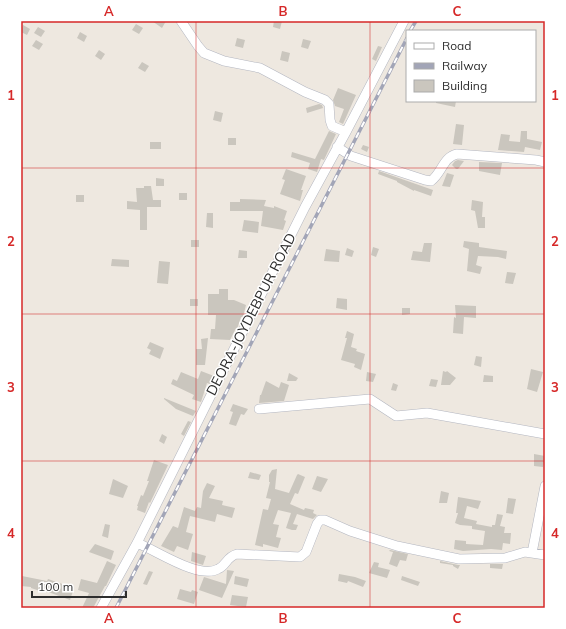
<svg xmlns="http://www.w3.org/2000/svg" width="566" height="629" font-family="Mulish,sans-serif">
  <rect width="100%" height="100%" fill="#eee8e0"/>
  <path fill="#cac6be" d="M152,21H166L162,28Z
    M274,21H282L280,29L273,27Z
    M136,24L143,28L139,34L132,30Z
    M23,25L30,29L27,35L21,32Z
    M38,27L45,31L41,37L34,33Z
    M80,32L87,36L84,42L77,38Z
    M237,38L245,40L243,48L235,46Z
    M303,39L311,41L308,49L301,47Z
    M36,40L43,44L39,50L32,46Z
    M378,46L382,47L376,61L372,59Z
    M99,50L105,54L101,60L95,56Z
    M282,51L290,53L288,62L280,60Z
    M142,62L149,66L145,72L138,68Z
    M338,88L356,95L343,124L339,122L344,109L335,106L333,100Z
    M436,101H456L455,107L436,103Z
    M319,104L322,105L323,108L307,113L306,108Z
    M215,111L223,113L221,122L213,120Z
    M456,124L464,125L462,145L453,144Z
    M329,131L336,134L324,160L321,159L317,172L308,169L310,163L291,157L292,152L315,159Z
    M521,131H527V139L542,142L540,150L525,147L524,152L498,150L501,134L510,135L509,141L520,142Z
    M228,138H236V145H228Z
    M150,142H161V149H150Z
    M363,145L369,147L367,152L361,149Z
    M458,160L464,161L458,169H456L452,165L455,161Z
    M479,162L502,163L500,175L479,171Z
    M286,169L306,176L301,190H303L300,201L280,194L285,180L282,179Z
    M379,171L433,190L431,196L414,190V191L397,182V181L378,174Z
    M447,173L454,175L450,187L442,186Z
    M156,178L164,179V186H156Z
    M144,186H151L153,200H161V207H147V230H140V210L127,209V201L137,202L136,188H144Z
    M179,193H187V200H179Z
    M76,195H84V202H76Z
    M240,199L266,200L264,206L274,208V206L287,211L284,220L286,221L283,230L261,226L263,211H230V202H240Z
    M472,200L483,202L482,217H485V228H478L475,211L471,210Z
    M207,213H213V228L206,227Z
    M244,220L259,222L258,233L242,231Z
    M191,240H199V247H191Z
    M464,241L479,243V247L507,251L506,259L498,257L478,256L476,265L482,267L480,274L467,271L469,249L463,247Z
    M424,243H432L430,262L411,260L413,251L422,252Z
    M373,247L379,249L376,257L371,255Z
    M347,248L354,251L352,257L345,255Z
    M326,249L340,251L339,262L324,261Z
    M239,250L247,251V258H238Z
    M112,259L129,260V267L111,266Z
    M159,261L170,262L168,284L157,283Z
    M507,272L516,273L513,284L505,283Z
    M219,289H228V300H234L246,305L243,317H241L237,329L236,328L230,340L210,339L211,329H215L216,315H208V294H219Z
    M337,298L347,299V310L336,308Z
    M190,299H198V306H190Z
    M455,305L476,306V318L464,317L463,334L453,333L454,317L456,318Z
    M402,308H410V314L402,315Z
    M347,331L354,334L351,347L357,349L356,351L365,354L361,370L354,367L355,364L341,360L347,338H345Z
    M208,338L205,365H196V349H202L201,339Z
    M150,342L164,348L160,359L149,354L151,350L147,348Z
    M476,356L482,357L481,367L474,365Z
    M531,369L543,372L537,392L527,389Z
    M201,371L214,376L210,384L207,383L201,402L192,399L194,395L171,384L173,379L177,381L181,372L198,379Z
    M443,371L446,372L447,371L456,378L450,385H441Z
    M367,372L376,374L373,382L366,381Z
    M289,373L298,378L296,381H287Z
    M484,375L493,376V382H483Z
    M431,379L438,380L436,387L429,386Z
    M266,381L279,388L281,382L289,385L284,401L259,403L260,395H261Z
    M393,383L398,385L396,391L391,390Z
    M164,398L196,411L193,416L176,409L164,399Z
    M233,404L248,409L244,415L241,414L236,426L229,424L233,412L230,411Z
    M188,421L191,422L184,436L181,434Z
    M162,434L167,437L164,444L159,441Z
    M534,454L545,456L543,467L534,466Z
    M154,460L168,465L150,503L149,502L145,513L137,510L138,506H137L141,495L143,496L149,481H147Z
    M277,469L275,489L289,493L297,475L298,474L305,477L298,494L295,493L290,504L304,510L305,508L314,510L313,513L317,515L313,519L297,514L293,524L298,525L296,530H292L286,528L291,513L278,510L273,524L279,525L276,537L281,538L278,548L263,544V547L255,545L263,509L268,510L271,499L266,498L270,482H269V475L272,470Z
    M250,472L261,475L259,480L248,478Z
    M317,476L328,479L321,492L312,489Z
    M113,479L128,486L123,498L109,494Z
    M207,483L215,486L209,498L223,501L222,505L235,508L232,518L217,514L215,522L190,516L186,532L193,534L188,550L177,546L174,552L161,546L173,526L178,528L184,507L195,511L197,507L201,508L203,491Z
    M441,491L449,493L447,503H439Z
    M458,497L481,501L478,509L467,506L464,518L477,521L476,524L492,527V525H495L497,514L503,515L500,526L505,527L504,533H511L510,544L503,543L502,550L491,549L463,551L454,549L455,540L466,541V544L483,545L485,531L472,529V526L460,525L455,523L458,513H456Z
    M508,498L516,499L513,514L506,513Z
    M105,524L110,525L108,538L102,536Z
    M95,544L114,551L111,560L89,552Z
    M390,550L408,554L406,561L400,560L397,567L389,564L393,552L389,551Z
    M192,552L206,556L203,565L191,561Z
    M107,561L116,565L106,586H105L93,608H82L89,593L78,590L81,579L97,583Z
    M440,561L458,565H460L458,569L453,566V565L440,563Z
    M374,562L379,563L378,567L390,570L387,578L369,573Z
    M490,564H503L502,569L490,568Z
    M227,570L234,571L222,598L199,590L204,577L226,584Z
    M149,571L153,572L147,585L143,584Z
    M339,574L355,577L366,581L363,587L348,581L347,583L338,581Z
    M22,576L47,581L48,579L74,588L70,600L40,589V591L31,588V587L21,586Z
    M235,576L249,579L247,587L234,584Z
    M402,576L420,582L418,586L401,580Z
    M180,589L191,592L192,590L198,592L194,604L177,599Z
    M232,595L248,597L246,607L230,605Z"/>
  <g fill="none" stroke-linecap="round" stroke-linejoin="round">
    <g stroke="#b3b6c0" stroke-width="10">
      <path id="minor" d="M181,21L198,46L204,53L224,61L260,68L305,92L325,100L329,104L330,120L332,126L346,132
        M337,147L351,156L425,180L431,181C442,173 443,157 457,154L536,160L545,162
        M259,409L370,399L396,416L427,413L545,434
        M137,543C156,550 199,580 218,569C227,565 226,557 237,554L300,557L306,552L317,524L320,520H325L350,531L397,546L459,559L505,558L525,552L545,555
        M532,553L545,486
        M101,608L137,543L305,207L346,132L404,21"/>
    </g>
    <use href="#minor" stroke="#fff" stroke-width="9"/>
    <g stroke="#a2a5b7" stroke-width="3.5">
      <path id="rail" d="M410,31L416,21
        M116,608L407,38"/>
    </g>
    <use href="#rail" stroke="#fff" stroke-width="2" stroke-dasharray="6" stroke-linecap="butt"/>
  </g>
  <path fill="none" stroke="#d62828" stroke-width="1" stroke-opacity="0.55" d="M196,21V608M370,21V608M21,168H545M21,314H545M21,461H545"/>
  <g text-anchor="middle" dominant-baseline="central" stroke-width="3" stroke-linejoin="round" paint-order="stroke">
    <g font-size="14" fill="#2d2d2d" stroke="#fff">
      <text transform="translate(251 314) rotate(-63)">DEORA-JOYDEBPUR ROAD</text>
    </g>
  </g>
  <rect width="566" height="629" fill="none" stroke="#ffffff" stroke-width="44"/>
  <rect x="406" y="30" width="130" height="72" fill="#ffffff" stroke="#ababab"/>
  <rect x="414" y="43" width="20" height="6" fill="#ffffff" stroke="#ababab"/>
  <text x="442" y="50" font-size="12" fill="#2d2d2d">Road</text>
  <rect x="414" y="63" width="20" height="6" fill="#a2a5b7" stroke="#ababab"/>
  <text x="442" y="70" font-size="12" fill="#2d2d2d">Railway</text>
  <rect x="414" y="80" width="20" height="12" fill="#cac6be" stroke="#ababab"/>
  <text x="442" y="90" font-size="12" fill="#2d2d2d">Building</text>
  <path d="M32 591v6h94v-6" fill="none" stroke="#2d2d2d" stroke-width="2"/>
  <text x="38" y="591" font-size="12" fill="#2d2d2d" stroke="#ffffff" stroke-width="3" paint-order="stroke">100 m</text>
  <rect x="22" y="22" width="522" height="585" fill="none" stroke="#d62828" stroke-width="1.5"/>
  <g font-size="13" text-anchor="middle" font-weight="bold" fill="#d62828">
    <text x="109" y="16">A</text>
    <text x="283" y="16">B</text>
    <text x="457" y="16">C</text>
    <text x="11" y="100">1</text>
    <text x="555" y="100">1</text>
    <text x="11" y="246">2</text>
    <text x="555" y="246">2</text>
    <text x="11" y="392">3</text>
    <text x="555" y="392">3</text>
    <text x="11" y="538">4</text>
    <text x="555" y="538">4</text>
    <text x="109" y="623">A</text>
    <text x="283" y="623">B</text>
    <text x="457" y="623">C</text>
  </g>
</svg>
